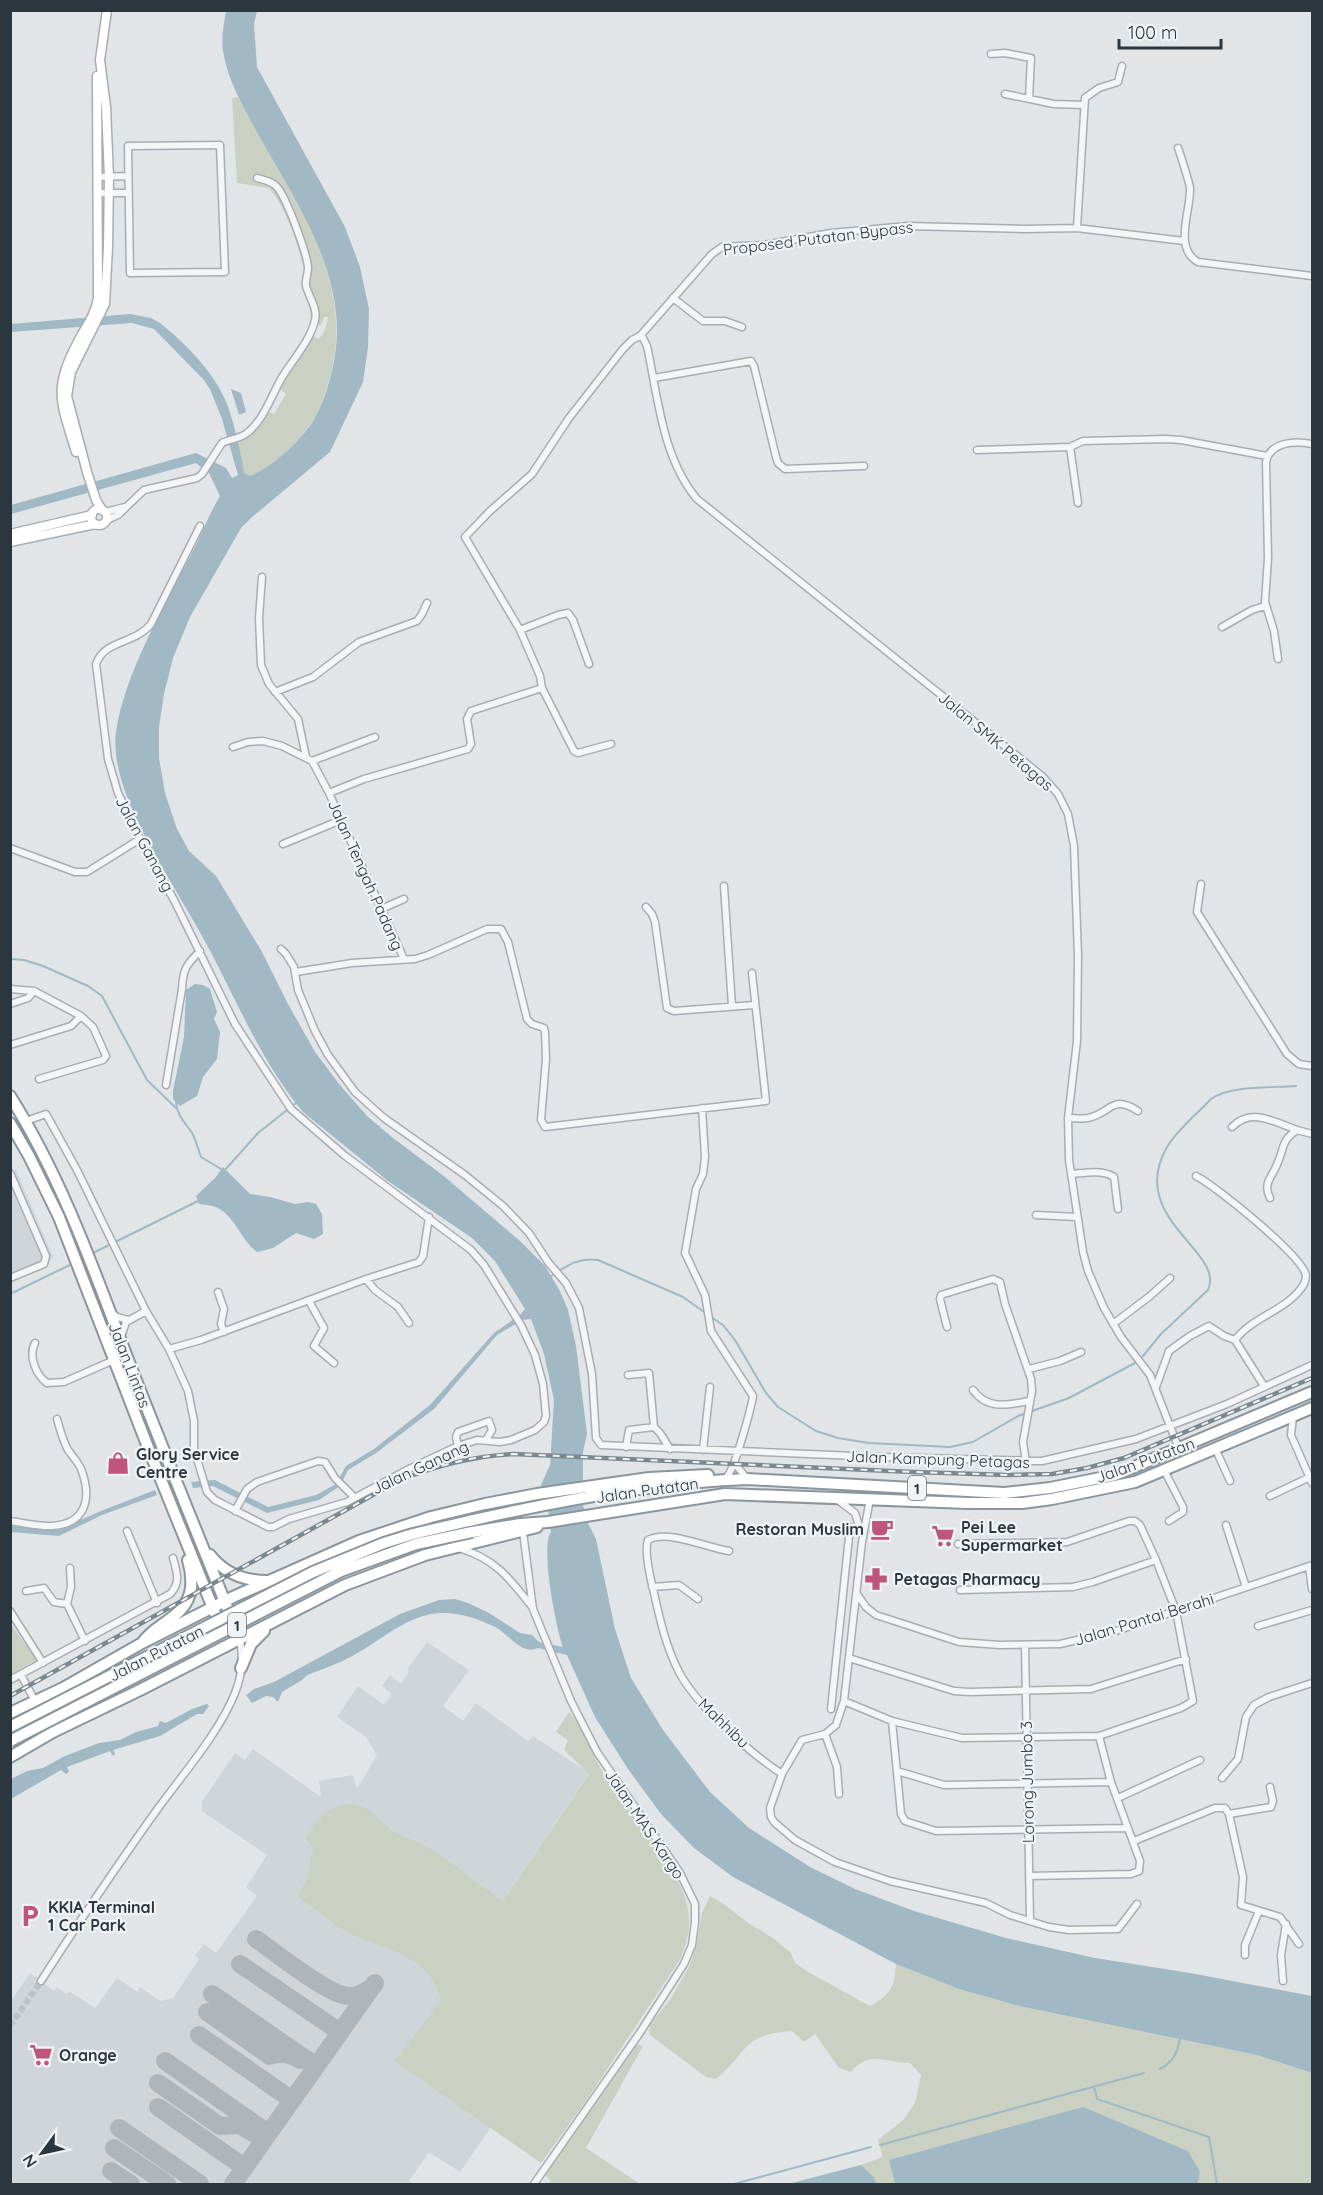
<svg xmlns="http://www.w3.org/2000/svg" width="1323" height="2195" font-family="Quicksand,sans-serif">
  <rect width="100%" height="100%" fill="#e1e5e8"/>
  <path fill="#d0d5da" d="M10,1165L13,1171L16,1170L53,1257L43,1266L10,1279Z
    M427,1642L469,1670L443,1706L463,1721L476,1703L528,1741L533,1736L589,1773L508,1893L565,1937L394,2061L491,2127L460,2172L429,2152L409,2181L412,2184H11V2001L30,1973L54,1991L57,1987L67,1994L69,1991L95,2008L117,1978L137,1992L140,1987L160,2001L173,1998L199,1959L195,1955L204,1944L216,1953L257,1896L246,1887L267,1855L202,1811V1802L235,1753L245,1760L253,1749L321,1797L319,1781L353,1775L357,1789L377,1755L366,1737L337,1717L358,1686L384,1705L392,1694L382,1686L390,1675L401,1684L409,1672L407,1670Z"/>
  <path fill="#cad1c3" d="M238,97C283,184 362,278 328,383C324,396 321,409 313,420C301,440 271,469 249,476L244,472L237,444L250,436L270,412L274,414L286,394L280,389L312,335L318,339C325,334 327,325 328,317H324L321,325H318C318,310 311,299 308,284C299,251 291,215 269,188L237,183L232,98Z
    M10,1623L37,1660L11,1674H10Z
    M569,1712C581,1724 595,1760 605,1776C619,1797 633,1816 648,1836C678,1877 704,1910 679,1961L586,2101L541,2163L394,2061L441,2001C431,1956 387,1950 351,1934C334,1926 317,1910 301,1899L297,1894L306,1881L313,1849L306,1838C316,1823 327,1806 347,1804C371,1803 380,1824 398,1834C406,1838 415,1840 424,1845C452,1861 476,1883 503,1901L589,1774L564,1750L568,1740L556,1732Z
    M710,1896L724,1904L748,1923L773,1938L791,1953L795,1963L808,1972L870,2006C892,1994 894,1987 896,1964L959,1989L1019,2006L1257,2055L1312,2073V2184H1198L1200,2172L889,2160L895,2184H877L874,2177L861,2165L883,2157L878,2140L903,2120L915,2103L921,2075L910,2063C884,2063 871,2049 851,2072L839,2068L815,2034L804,2042L792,2031C742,2034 749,2052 716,2079L706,2077L650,2035L649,2029L652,2022L670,2000L690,1965L696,1947L702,1913Z
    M636,2044L643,2046L586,2148L640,2184H548L551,2181L545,2175Z"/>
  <path fill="#a0b9c4" d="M226,11H257L254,24L257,67L345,227L360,267L369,309L368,347L363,382L330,452L251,518L241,528L190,617L173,658L164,694L159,727V758L165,793L177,829L189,851L216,876L262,952L288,1004L315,1052L339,1084L367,1116L393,1138L445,1177L520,1241L545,1266L560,1291L568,1310L576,1346L587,1434L583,1452V1504L586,1519L596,1539L615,1629L631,1678L663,1730L710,1792L749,1828L810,1867L855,1889L914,1911L1006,1938L1095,1958L1190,1973L1312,1996V2073L1257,2055L1019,2006L959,1989L896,1964L733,1877L694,1848L661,1814L628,1769L595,1717L567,1655L538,1648C521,1656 508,1633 495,1627C479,1619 459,1612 441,1613C408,1614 382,1640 354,1655C340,1663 323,1669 307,1675L302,1680L282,1692L278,1702L273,1697L266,1696L252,1703L246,1695L254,1689L274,1682L400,1614L439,1600L455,1599L468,1603L489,1613L520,1633L532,1635L539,1642L563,1647C556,1628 540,1546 551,1532L548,1508L541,1485L550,1465L554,1400L544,1354L531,1319L522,1320L497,1335L434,1409L376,1453L348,1470L340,1486L319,1500L267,1513L213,1486L193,1488L191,1482L215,1480L268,1507L316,1495L336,1484L346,1466L374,1449L430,1405L494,1333L520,1315L525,1309L495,1261L472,1238L388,1181L303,1112C262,1063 238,1003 208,947C183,899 147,849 128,799C120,779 113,753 116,732C124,675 165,604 192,553C202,534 209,514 220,496L209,473L196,463L11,514V505L196,453L226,468L232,478L238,475L222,419L210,389L203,379L154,329L132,323L11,332V324L130,314L151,318L160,323C186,344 215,373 227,404C235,425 240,450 244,472L249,476C271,469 301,440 313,421C324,403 330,381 334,361C350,279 297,203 258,134C244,108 228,82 223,51C221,39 224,23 226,11Z
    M231,389L241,393L246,412L239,415Z
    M195,984L203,985L210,989L217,1012L214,1019L220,1032L217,1059L203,1077L197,1096L180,1106L173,1099V1091L184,1037L186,990Z
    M223,1167L250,1194L270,1197L295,1204L308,1202L316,1204L322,1214L323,1234L314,1239L296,1233L273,1248L257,1252C241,1240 236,1218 218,1208C213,1205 205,1205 199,1204L196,1196L216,1177Z
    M155,1490L157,1495L102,1515L59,1536L11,1532V1526L58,1530L101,1511Z
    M207,1704L209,1706L203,1714H197L160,1736L113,1750L115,1754L113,1756L110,1751L67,1767L69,1772L66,1774L61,1770L11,1799V1779L27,1771L43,1768L65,1756L99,1743L120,1740L136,1732L158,1726L160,1721L166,1723L192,1709Z
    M1083,2107L1188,2151L1200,2172L1198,2184H895L889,2160Z
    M861,2165L874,2177L877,2184H788Z"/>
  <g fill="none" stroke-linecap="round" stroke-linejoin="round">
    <path stroke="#a0b9c4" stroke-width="2" d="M10,959L24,960L43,966L88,986L102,996L147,1080L176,1108
      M176,1102C177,1116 185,1122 192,1133C196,1140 198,1149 201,1157L221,1169
      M225,1170L258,1133L296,1103
      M91,1254L198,1201
      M551,1276C567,1266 578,1257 598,1260L683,1297L707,1314
      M10,1294L72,1264
      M711,1317L723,1325L735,1340L766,1393L778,1407L816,1431L838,1438L869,1443L950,1447L973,1442L1018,1416L1069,1398L1135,1363
      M1143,1356L1161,1334L1208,1290C1226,1251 1126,1219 1167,1147C1178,1129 1197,1114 1211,1099C1230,1085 1272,1088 1296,1086
      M1160,2069C1173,2062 1177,2054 1180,2039
      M1094,2086L1097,2099L1209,2137L1217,2184
      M880,2145L1144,2073
      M734,2184L871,2147"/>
    <path stroke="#aeb6bc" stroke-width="18" d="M256,1939C275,1952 329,1996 349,1996C357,1997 364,1992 371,1988
      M240,1964L340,2032
      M212,1994L316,2066
      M207,2012L270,2056C280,2052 291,2054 300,2060
      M199,2035L292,2100
      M165,2061L268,2133
      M158,2083L220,2126L240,2125L253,2133
      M158,2107L244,2167
      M119,2128L200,2184
      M114,2148L167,2184
      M111,2171L131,2184
      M233,2184L375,1983"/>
    <path stroke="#bdc2c6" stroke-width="6" stroke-dasharray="6 3" stroke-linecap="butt" d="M10,2026L41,1981"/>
    <g stroke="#a7adb2" stroke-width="9">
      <path id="street" d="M991,54L1005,53L1031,58L1029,98
        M1005,94L1054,104L1084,105
        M220,145L225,272L130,273L128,146Z
        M1178,148C1179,150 1190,185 1190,188C1191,211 1173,248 1198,262L1312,276
        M97,177L128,176
        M97,193H128
        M1077,228L1085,98L1099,88L1118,82L1122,66
        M673,298L703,321H725L742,327
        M640,336L643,338L647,346C658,397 662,457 697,499L1042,776L1058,794L1068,814L1074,846L1078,956L1077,1041L1068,1118L1069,1160L1083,1252L1088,1271L1104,1308L1121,1337L1150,1375L1179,1449
        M654,378L751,361L754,366L776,457L778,463L785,469L864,466
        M1070,447L1078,503
        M977,450L1070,447L1083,441L1166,439L1181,440L1267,456
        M105,512L125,507
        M107,520L118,515L144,490L197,478L202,474L222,443C230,439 240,439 247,433C263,421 271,397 281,379C292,360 310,342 315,320C318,309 309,297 306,286C305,279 308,275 308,268C307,253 287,199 277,187C272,181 264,180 257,178
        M262,577L259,618L261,665L269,684L298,719L306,757
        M1222,627L1252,610L1265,606
        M520,630L558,615L568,613L573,620L589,664
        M1278,659L1274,631L1265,602L1268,558L1266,462C1270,441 1296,441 1312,444
        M275,692L313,677L359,642L417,621L422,614L427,603
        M611,744L578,753L574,751L542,688L540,676L520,630L465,537L490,511L532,474L569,418L623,349L632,340L640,336L712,254L722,247L764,245L831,233L908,226L1024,229L1077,228L1184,241
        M233,747L248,742L263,741L282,746L312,761L329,793L404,959
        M312,761L375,737
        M329,793L364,779L468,749L471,744L467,719L471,711L542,688
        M283,844L341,820
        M10,848L75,872H87L140,839
        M1201,884L1197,912L1287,1054L1299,1064L1312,1066
        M724,886L732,1006
        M646,907L652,914L655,922L667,1008L674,1011L754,1005
        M381,909L404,899
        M281,949L286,954L294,967L298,990L315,1031L328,1055L355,1092L384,1118L465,1175L503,1206L529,1233L548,1262L566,1283L579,1308L592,1374L596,1438L601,1445L879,1457L1042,1461L1136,1439L1227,1404L1312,1365
        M296,972L352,963L415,959L428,955L487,929H501L508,942L527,1019L532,1024L544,1028L545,1032L546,1059L541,1120L545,1127L766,1101L752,973
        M10,989L34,991L81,1016L93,1027L106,1056L103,1060L39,1079
        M10,1004L28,998L34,991
        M10,1045L71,1026L81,1016
        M166,1085L182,989C183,969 186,965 200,951
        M702,1108L705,1157L703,1174L696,1189L685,1253L705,1295L711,1331L753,1396C751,1409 735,1467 728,1475
        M1068,1118C1074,1118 1082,1119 1088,1118C1112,1113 1111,1094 1138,1111
        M26,1121L46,1114L77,1170L146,1311
        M1232,1127C1252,1107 1274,1122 1297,1130
        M10,1173L46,1256L44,1264L10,1278
        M1071,1174C1084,1173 1102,1169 1114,1177L1118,1209
        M1196,1176C1216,1186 1301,1255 1306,1275C1306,1279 1305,1281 1304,1284C1289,1310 1253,1316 1235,1340
        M1270,1198C1262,1182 1273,1177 1278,1162C1285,1146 1281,1141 1297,1130L1312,1134
        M1036,1215L1077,1217
        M366,1279L375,1290L398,1307L409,1323
        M218,1292L224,1309L221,1324L224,1332
        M309,1301L324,1328L314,1346L334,1363
        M111,1312L117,1317L129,1320
        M1113,1324L1150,1296L1170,1278
        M947,1327L940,1299L941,1295L993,1279L1000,1282L1005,1304L1031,1379L1032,1391L1023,1442L1026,1462
        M121,1337L126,1322L146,1311L169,1349L188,1391L194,1421V1449L207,1492L215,1500L268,1527H273L289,1519L347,1502L411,1468L458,1446L477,1440L500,1442L511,1440L535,1430L544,1422L546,1416L543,1384L535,1355L521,1325L484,1265L471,1250L344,1155L291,1109L235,1024L174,900L140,839L118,793L108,759L96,664C105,639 134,645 151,624L200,526
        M35,1343C28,1356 36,1375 47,1383L64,1382L114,1360
        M169,1349L201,1340L366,1279L419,1262L423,1256L429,1217
        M1029,1369L1060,1361L1081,1352
        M628,1375L649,1373L654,1427L660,1433L670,1449
        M1156,1387L1169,1351L1190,1336L1209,1326L1224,1336L1235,1340L1264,1386
        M973,1390C987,1410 1008,1405 1029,1401
        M1293,1417L1291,1435L1312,1483
        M458,1446L456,1437L458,1432L489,1421L492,1430L486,1440
        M626,1447L629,1430L654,1427
        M703,1450L710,1387
        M1216,1450L1230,1481
        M735,1464L745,1476
        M1164,1470L1183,1507V1512L1169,1521
        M1270,1496L1312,1476
        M839,1501L855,1513L861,1532
        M235,1511L247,1489L257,1482L318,1461L325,1462L335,1478L355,1498
        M10,1521C24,1523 39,1527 52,1526C87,1524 92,1497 81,1469C78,1462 72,1456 68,1450C63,1441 60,1430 57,1419
        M1226,1525L1246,1587
        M127,1531L157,1603
        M523,1532L533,1609L571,1701L597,1752L680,1873L695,1904V1922L692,1945L684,1964L639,2034L534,2184
        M459,1548C496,1559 510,1579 533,1608
        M729,1551C707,1548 668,1529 648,1540C644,1551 651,1581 654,1593C660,1620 666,1647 679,1672C697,1706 750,1753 782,1774L802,1740L825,1734L836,1725L844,1701L862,1542L870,1499
        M1309,1566L1312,1589
        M70,1568L71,1587L67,1604L85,1641
        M652,1587L679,1585L698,1599
        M960,1590L1073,1587L1093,1582L1156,1560
        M26,1591L44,1588L54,1602L67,1604
        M857,1594L866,1607L876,1615L959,1642L1000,1645L1060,1644L1116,1631L1312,1565
        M10,1611L43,1663
        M1258,1626L1312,1610
        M1025,1645L1030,1920
        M849,1658L954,1691L970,1692L1091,1689L1186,1659
        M21,1675L35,1701
        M10,1680L170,1594C181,1583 177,1572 173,1558
        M844,1701L892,1721L962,1738L1099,1736L1181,1708L1193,1701L1176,1611L1156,1560L1140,1525L1135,1521H1129L1067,1542L958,1544
        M831,1709L850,1527
        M892,1721L901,1814L905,1821L936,1831L1128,1828
        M825,1734L837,1767L839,1794
        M897,1771L944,1785L1111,1782
        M782,1774L770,1808L771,1817L774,1822L795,1840L835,1862L890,1881L986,1903L1010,1915L1049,1927L1069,1930L1118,1929L1137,1904
        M1222,1778L1238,1759L1246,1717L1254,1705L1269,1697L1312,1683
        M1118,1798L1200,1760
        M1229,1814L1271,1807L1273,1801L1270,1787
        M1134,1841L1215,1808H1225L1229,1814L1243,1877L1241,1905L1280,1917L1299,1944
        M1029,1876L1131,1874L1139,1871L1140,1861L1111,1782L1099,1736
        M1245,1955V1945L1259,1911
        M41,1981C79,1922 118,1864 159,1807C184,1773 220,1731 235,1693C242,1676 243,1656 240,1639
        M1283,1981L1281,1955L1286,1924"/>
    </g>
    <g stroke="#a7adb2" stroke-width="11">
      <path id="secondary" d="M76,452C59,397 53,388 81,336C88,324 96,312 98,298L97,76
        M91 517a8 8 0 1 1 16 0a8 8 0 1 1-16 0Z
        M102,510L96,500L87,472L67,396L71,372L105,304L108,247L109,177L106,107L100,60L107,10
        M10,534L92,515
        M10,542L95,524"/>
    </g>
    <g stroke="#8a959d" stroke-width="14">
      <path id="highway" d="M10,1096C63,1180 95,1273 130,1365C166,1457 203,1548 240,1639
        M10,1123L29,1156L59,1217L149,1450L221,1628
        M469,1521C557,1501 656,1482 747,1479L1004,1493L1050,1488L1115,1475L1312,1392
        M472,1532L520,1524L548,1522L725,1494L968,1503H1022L1052,1499L1135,1482L1312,1408
        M210,1555C224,1573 245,1581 267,1581
        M142,1643L233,1597L359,1541L431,1517L485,1504L537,1494L649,1478L708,1475
        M241,1668L251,1644L264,1631
        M10,1713L63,1688L142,1643C157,1621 187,1618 191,1588C192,1578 191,1570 188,1560
        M10,1757L53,1732L140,1690L345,1585L425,1555L537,1527"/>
    </g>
    <use href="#street" stroke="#f3f5f7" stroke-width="6"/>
    <use href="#secondary" stroke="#fff" stroke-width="8"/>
    <use href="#highway" stroke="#fff" stroke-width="10"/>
    <g stroke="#7c8890" stroke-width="4.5">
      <path id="rail" d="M10,1696L400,1480C438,1465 473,1456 514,1454L913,1472L1008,1475L1052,1474L1087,1468L1124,1458L1312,1378"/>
    </g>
    <use href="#rail" stroke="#f1f4f6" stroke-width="2" stroke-dasharray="7" stroke-linecap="butt"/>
    <g stroke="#8a959d" stroke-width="14" stroke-linecap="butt">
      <path id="highway-bridge" d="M10,1727L313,1572L384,1543L413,1534L469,1521
        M10,1741L341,1571L416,1544L472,1532"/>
    </g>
    <use href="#highway-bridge" stroke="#fff" stroke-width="10"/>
  </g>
  <defs>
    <g id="shop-bare" transform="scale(1.8)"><path d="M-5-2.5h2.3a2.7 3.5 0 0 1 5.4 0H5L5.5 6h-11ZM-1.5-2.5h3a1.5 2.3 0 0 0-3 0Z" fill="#be557a" stroke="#f1f4f6" stroke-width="2.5" paint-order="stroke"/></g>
    <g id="cafe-bare" transform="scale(1.8)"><path d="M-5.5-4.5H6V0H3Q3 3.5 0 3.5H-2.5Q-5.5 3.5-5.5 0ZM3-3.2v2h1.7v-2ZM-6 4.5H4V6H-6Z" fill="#be557a" stroke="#f1f4f6" stroke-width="2.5" paint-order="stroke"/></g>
    <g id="supermarket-bare" transform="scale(1.8)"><path d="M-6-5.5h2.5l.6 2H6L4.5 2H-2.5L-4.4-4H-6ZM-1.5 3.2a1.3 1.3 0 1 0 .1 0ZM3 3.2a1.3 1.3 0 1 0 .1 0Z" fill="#be557a" stroke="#f1f4f6" stroke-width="2.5" paint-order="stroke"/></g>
    <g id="pharmacy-bare" transform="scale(1.8)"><path d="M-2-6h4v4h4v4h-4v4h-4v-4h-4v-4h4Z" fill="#be557a" stroke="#f1f4f6" stroke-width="2.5" paint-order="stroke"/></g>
    <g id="parking-bare" transform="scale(1.8)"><path d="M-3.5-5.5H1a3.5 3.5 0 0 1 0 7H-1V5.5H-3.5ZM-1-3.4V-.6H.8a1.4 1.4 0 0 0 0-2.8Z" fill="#be557a" stroke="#f1f4f6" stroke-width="2.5" paint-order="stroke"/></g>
  </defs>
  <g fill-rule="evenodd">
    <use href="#shop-bare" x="118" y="1463"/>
    <use href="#cafe-bare" x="882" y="1529"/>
    <use href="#supermarket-bare" x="943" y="1536"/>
    <use href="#pharmacy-bare" x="876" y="1579"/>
    <use href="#parking-bare" x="30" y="1916"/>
    <use href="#supermarket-bare" x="41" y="2055"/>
  </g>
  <g text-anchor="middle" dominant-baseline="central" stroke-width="4.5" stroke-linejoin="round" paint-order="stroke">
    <g fill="#f1f4f6" stroke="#666f75" stroke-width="1.5">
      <rect x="908" y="1476" width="18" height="24" rx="4.5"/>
      <rect x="228" y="1613" width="18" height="24" rx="4.5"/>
    </g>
    <g font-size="15" font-weight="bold" fill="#2b363e">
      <text x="917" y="1488">1</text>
      <text x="237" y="1625">1</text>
    </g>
    <g font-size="16" fill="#2b363e" stroke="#f1f4f6">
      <text transform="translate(818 238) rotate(-7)">Proposed Putatan Bypass</text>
      <text transform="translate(996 741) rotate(40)">Jalan SMK Petagas</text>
      <text transform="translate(145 844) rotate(62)">Jalan Ganang</text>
      <text transform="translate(366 875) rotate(66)">Jalan Tengah Padang</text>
      <text transform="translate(130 1365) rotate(69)">Jalan Lintas</text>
      <text transform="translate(938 1459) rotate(2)">Jalan Kampung Petagas</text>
      <text transform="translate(1145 1460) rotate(-20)">Jalan Putatan</text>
      <text transform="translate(420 1467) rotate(-25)">Jalan Ganang</text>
      <text transform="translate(647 1490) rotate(-8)">Jalan Putatan</text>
      <text transform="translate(1144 1619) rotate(-17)">Jalan Pantai Berahi</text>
      <text transform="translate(156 1653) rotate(-27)">Jalan Putatan</text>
      <text transform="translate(724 1723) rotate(44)">Mahhibu</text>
      <text transform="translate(1027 1782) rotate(-91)">Lorong Jumbo 3</text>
      <text transform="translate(645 1824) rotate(56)">Jalan MAS Kargo</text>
    </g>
    <g font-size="16" font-weight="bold" fill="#2b363e" stroke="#f1f4f6" text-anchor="start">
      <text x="136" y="1454">Glory Service<tspan x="136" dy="18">Centre</tspan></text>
      <text x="961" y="1527">Pei Lee<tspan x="961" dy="18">Supermarket</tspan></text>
      <text x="864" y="1529" text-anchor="end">Restoran Muslim</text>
      <text x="894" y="1579">Petagas Pharmacy</text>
      <text x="48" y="1907">KKIA Terminal<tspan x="48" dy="18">1 Car Park</tspan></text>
      <text x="59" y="2055">Orange</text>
    </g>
  </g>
  <rect width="1323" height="2195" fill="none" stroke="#2b363e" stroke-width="24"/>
  <g transform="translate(42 2153) rotate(237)" stroke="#f1f4f6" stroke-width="4.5" paint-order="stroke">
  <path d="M0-4.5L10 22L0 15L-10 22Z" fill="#2b363e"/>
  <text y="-9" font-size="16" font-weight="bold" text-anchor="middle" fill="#2b363e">N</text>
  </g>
  <path d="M1119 39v9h102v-9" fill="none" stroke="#2b363e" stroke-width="3"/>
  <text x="1128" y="39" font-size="18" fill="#2b363e" stroke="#f1f4f6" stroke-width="4.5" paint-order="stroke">100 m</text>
</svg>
